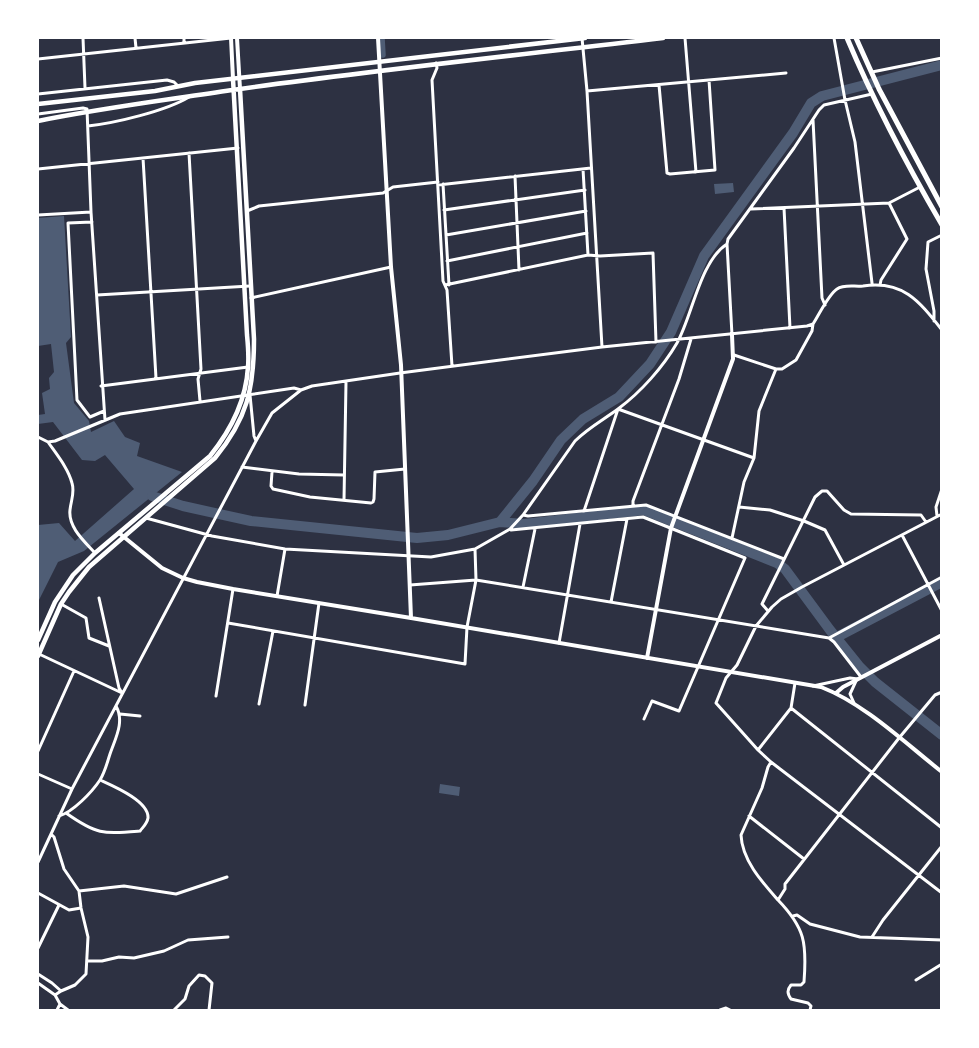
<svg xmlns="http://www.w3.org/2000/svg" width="979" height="1048" font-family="Georgia,serif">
  <rect width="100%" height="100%" fill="#2d3142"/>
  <path fill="#4f5d75" d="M733,183L734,192L715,194L714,184Z
    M64,216L71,337L66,343L74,403L89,421L91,432L114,421L125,437L140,443L137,456L182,472L84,551L58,562L38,602V525L59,523L75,541L134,489L105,455L95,461L82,460L53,422L38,424V415L45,414L42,393L50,389L49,378L54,372L51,344L38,346V218Z
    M440,784L460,787L459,796L439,793Z"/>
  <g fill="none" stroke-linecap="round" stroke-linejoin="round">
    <path stroke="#4f5d75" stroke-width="5.5" d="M382,38L383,55"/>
    <path stroke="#4f5d75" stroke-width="10" d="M152,496L183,506L251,521L417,538L448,535L500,522L524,524L644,510L777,563L785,569L830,630L859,666L875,682L942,735
      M500,522L533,481L561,440L583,419L619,397L650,364L671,332L704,256L793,133L811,103L822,96L942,65
      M837,637L942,582"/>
    <path stroke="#fff" stroke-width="3" d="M83,38L85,88
      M135,38L136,48
      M184,38V43
      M582,38L587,91L602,347
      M685,38L696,172
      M834,38L845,100L855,142L872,283
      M38,59L231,38
      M436,63L437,68L432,80L443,281L447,290L452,366
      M872,72L942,58
      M659,85L667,173L670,174L715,170L709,80
      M587,91L786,73
      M38,94L167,80L174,82L178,86
      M38,114L83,108L87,109L91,212L105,420
      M813,120L822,298L825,305
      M88,126C115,123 166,111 189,97
      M189,153L201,369L198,379L200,401
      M143,158L156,378
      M38,169L238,148
      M583,169L588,255
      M515,176L519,270
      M443,184L449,285
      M438,185L591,168
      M784,208L790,328
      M751,209L889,203L920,187
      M444,210L585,190
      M247,211L259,206L383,193L393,187L438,182
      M38,215L91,212
      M92,222L68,223L77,400L90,417L104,411
      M446,235L586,211
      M447,261L587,233
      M445,285L588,255L600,256L653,253L656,342
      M880,285L881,280L907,239L889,203
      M97,295L250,286
      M251,298L391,267
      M934,321V311L926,269L928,242L942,235
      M732,335L727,244L728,239L794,148L819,110L824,105L872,94
      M734,355L776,369
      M101,386L248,367
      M250,395L254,436L256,441
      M38,437L48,442L55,441L120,414L294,388L301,390L312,386L400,373L602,347L807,326L813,324C819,315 828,295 837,289C844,284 855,287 863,286C903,280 919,301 942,330
      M48,442C57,455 68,468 72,483C75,493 71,500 70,510C68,527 84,541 95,553
      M242,467L299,474L344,475
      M272,472L271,486L273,489L310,497L371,503L373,502L374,499L375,472L405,469
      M344,500L346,382
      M633,506V501L679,379L691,339
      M739,507L770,510L804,521L825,530L844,565
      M584,511L618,409L754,458
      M942,514L802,587L781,599L772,607L756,626L737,665L726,678L716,703L758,750L771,762L942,893
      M523,515L575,441C588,428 603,420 618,409C641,392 663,367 677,343C692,317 700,261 727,244
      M937,516L936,507L942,489
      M146,518L212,536L285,549L431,557L475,549L510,529L523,515L528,516L646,505L784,559
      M511,530L643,517L745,558L679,711L652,701L644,719
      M902,535L942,611
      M732,538L744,482L754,458L759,411L776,369H782L796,360L812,331L813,324
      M410,585L476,580L829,638L834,642L861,677
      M523,587L535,529
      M277,596L285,549
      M99,598L119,688L122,693
      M611,602L627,519
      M61,604L86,618L89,638L109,646
      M768,611L762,604L815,497L822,491H827L844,510L851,514L921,515L926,522
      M228,623L465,664L467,627L476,580L475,549
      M829,638L942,577
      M559,643L580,524
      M39,654L122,693
      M813,686L850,678L858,679
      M216,696L233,589
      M854,703L850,694L856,681
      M259,704L273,631
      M305,705L319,603
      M791,708L942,828
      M120,714L140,716
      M758,750L791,708L795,683
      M38,751L74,671
      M771,762L768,767L762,788L741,835C742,860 762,882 778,900
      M38,774L72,789
      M66,813C97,835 103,834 140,831C143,827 147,824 148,818C149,801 113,786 100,780
      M59,816C73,812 92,792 100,780C105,772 107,763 110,754C115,739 125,722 116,706
      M749,816L804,859
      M51,834L54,837L64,869L79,891L81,908L88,937L86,974L75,985L61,991L55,995
      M38,862L72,789L256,441L272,413L301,390
      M79,891L124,886L176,894L227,877
      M38,893L69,910L81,908
      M793,916L797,915L810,924L860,937L942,940
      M872,937L883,920L942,846
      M38,948L59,905
      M87,961H102L119,957L134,958L164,951L188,940L228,937
      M38,974L52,983L61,991
      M916,980L942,964
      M38,983L55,995L60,1004L68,1010
      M57,1010L60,1004
      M174,1010L185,999L189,986L199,975L205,976L212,983L209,1010
      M720,1010L726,1008L730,1010
      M810,1010L811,1006L808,1003L791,999C787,993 787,990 791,985H801L804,982C807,943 805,928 778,900L785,889V884L899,738L935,695L942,692"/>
    <path stroke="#fff" stroke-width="4" d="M231,38L233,79
      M237,38L240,89
      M378,38L391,267L401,365L411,618
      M119,533L162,568L183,578L197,582L233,589L411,618L821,687C865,704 905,743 942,772
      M647,658L671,528L733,359L732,335
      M836,693L843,687L942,635"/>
    <path stroke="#fff" stroke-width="4.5" d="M38,104L155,91L195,83L585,38
      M38,121C102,108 167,100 232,90C375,70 519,55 663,38
      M38,640L55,602L73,575L95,553L210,456C231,430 246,401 248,367C249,356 248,345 247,335L233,79
      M38,656L61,604L69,592L89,567L215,458C247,419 254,389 254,339L240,89"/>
    <path stroke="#fff" stroke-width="5" d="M847,38C874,102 907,165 942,225
      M856,38L879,89L942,207"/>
  </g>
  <rect width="979" height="1048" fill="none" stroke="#ffffff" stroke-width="78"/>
</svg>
